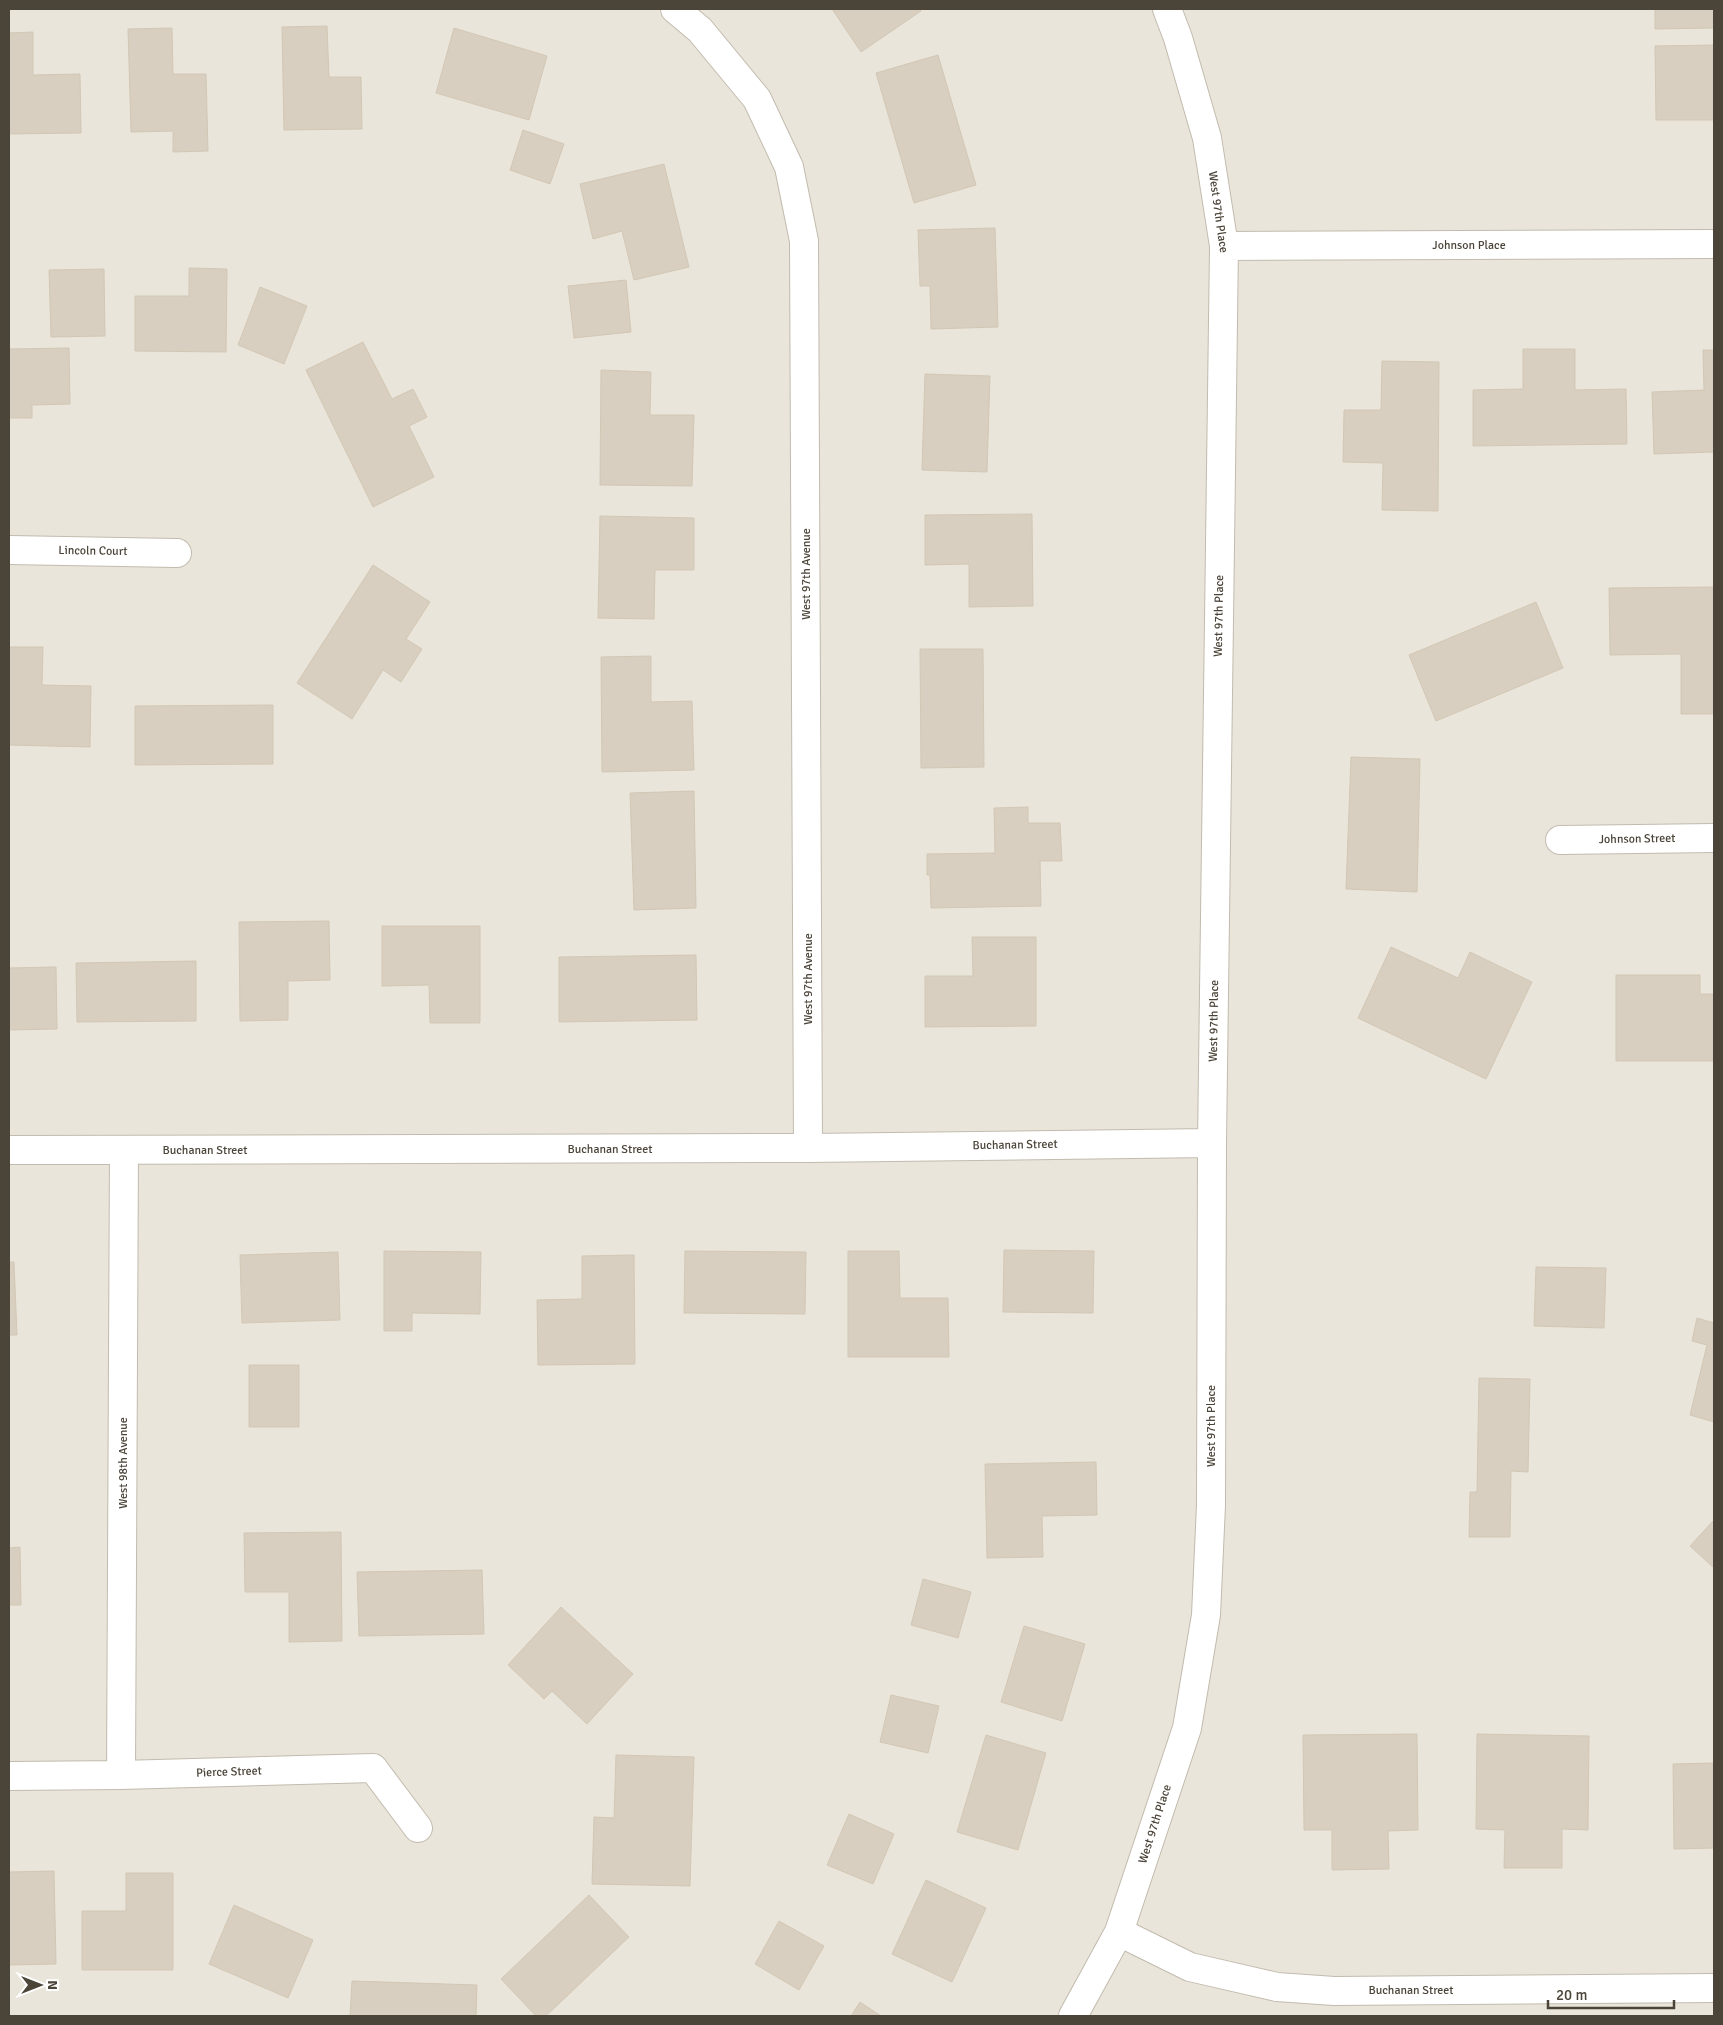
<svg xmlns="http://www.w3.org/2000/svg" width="1723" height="2025" font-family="Signika,sans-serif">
  <rect width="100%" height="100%" fill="#f6f3ec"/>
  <path fill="#eae5da" d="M9,9H1714V2016H9Z"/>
  <path fill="#d8cfc1" stroke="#d3c7b4" d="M832,9H919L921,11L861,52Z
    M1655,9H1714V28L1655,29Z
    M327,26L329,77H361L362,129L284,130L282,27Z
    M172,28L173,74H206L208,151L173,152V131L131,132L128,29Z
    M454,28L547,56L529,120L436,93Z
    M33,32V75L80,74L81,133L9,134V33Z
    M1714,45V120H1656L1655,46Z
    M938,55L976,185L914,203L876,73Z
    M523,130L564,144L550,184L510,170Z
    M664,164L689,267L634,280L622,231L593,239L580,184Z
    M995,228L998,327L931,329L930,286H920L918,230Z
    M189,268L227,269L226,352L135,351V296H189Z
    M104,269L105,336L51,337L49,270Z
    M626,280L631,332L574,338L568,286Z
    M260,287L307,306L284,364L238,345Z
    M363,342L392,399L413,389L427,417L409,426L434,477L373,507L306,370Z
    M69,348L70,404L32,405V418H9V349Z
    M1523,349H1575V390L1626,389L1627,444L1473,446V390L1523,389Z
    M1703,350H1714V452L1654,454L1652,392L1704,390Z
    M1382,361L1439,362L1438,511L1382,510L1383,463L1343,462L1344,410H1381Z
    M601,370L651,372L650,415H694L692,486L600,485Z
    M925,374L990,376L987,472L922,470Z
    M1032,514L1033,606L969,607V564L925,565V515Z
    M600,516L694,518V570H655L654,619L598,618Z
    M373,565L430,602L406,639L422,649L401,682L383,670L352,719L297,683Z
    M1714,587V714H1681V654L1610,655L1609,588Z
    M1536,602L1563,668L1436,721L1409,655Z
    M9,647H43L42,685L91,686L90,747L9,745Z
    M920,649H983L984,767L921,768Z
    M651,656V702L692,701L694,770L602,772L601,657Z
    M273,705V764L135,765V706Z
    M1351,757L1420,759L1417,892L1346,889Z
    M694,791L696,908L634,910L630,793Z
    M1028,807V823H1060L1062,861H1040L1041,906L931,908L930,875H927V854L995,853L994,808Z
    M329,921L330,980L288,981V1020L240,1021L239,922Z
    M382,926H480V1023H430L429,985L382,986Z
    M972,937H1036V1026L925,1027V976H973Z
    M1391,947L1458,978L1470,952L1532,982L1486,1079L1358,1018Z
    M696,955L697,1020L559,1022V957Z
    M196,961V1021L77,1022L76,963Z
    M56,967L57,1029L9,1030V968Z
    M1616,975H1700V994H1714V1061H1616Z
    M1004,1250L1094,1251L1093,1313L1003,1312Z
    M384,1251L481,1252L480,1314L412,1313V1331H384Z
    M685,1251L806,1252L805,1314L684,1313Z
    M848,1251H899L900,1298H948L949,1357H848Z
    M338,1252L340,1320L242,1323L240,1255Z
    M634,1255L635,1364L538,1365L537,1300L582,1299V1256Z
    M9,1262H14L17,1335H9Z
    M1536,1267L1606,1268L1604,1328L1534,1326Z
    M1697,1318L1714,1323V1422L1690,1415L1707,1345L1692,1341Z
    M249,1365H299V1427H249Z
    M1479,1378L1530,1379L1528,1472L1511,1471L1510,1537H1469L1470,1492H1477Z
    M1096,1462L1097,1515L1042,1516L1043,1557L987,1558L985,1464Z
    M1714,1520V1568L1690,1546Z
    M341,1532L342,1641L289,1642V1592H245L244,1533Z
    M20,1547L21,1605H9V1548Z
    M482,1570L484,1634L359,1636L357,1572Z
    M923,1579L971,1592L958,1638L911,1625Z
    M561,1607L633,1674L587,1724L552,1691L544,1699L508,1665Z
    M1024,1626L1085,1644L1062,1721L1001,1702Z
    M891,1695L939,1706L928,1753L880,1742Z
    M1417,1734L1418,1830L1388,1831L1389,1869L1332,1870V1830H1304L1303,1735Z
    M1477,1734L1589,1736L1588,1830L1562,1829V1868H1504L1505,1830L1476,1829Z
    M986,1735L1046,1753L1018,1850L957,1832Z
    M616,1755L694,1757L690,1886L592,1884L594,1817L614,1818Z
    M1714,1763V1848L1674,1849L1673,1764Z
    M849,1814L894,1834L873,1884L827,1865Z
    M54,1871L56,1964L9,1965V1872Z
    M126,1873H173V1970H82V1911H126Z
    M926,1880L986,1908L952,1982L892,1954Z
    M589,1895L629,1937L546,2016H536L501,1979Z
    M234,1905L313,1940L288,1998L209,1964Z
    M779,1921L824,1946L799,1990L755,1964Z
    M352,1981L477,1985L476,2016H350Z
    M860,2002L881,2016H851Z"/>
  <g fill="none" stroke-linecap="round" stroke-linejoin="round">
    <g stroke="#c2bbae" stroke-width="30">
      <path id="street" d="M675,9L700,30L757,99L789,167L804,241L808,1148
        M1224,246L1714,244
        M9,550L177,553
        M1560,840L1714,838
        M9,1150L808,1148L1212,1143
        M121,1775L124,1150
        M9,1776L121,1775L373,1768L418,1828
        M1119,1932L1190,1967L1277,1987L1334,1991L1714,1988
        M1073,2016L1119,1932L1187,1728L1206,1615L1211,1505L1212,1143L1224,246L1207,138L1178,38L1167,9"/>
    </g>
    <use href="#street" stroke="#fff" stroke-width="28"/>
  </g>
  <g text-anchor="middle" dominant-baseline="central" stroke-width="4" stroke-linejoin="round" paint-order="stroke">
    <g font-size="12" fill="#4b4439" stroke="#fff">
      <text transform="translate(1218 212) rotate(82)">West 97th Place</text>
      <text x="1469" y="245">Johnson Place</text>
      <text transform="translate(93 551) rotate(1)">Lincoln Court</text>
      <text transform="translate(806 574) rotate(-90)">West 97th Avenue</text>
      <text transform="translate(1219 616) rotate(-89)">West 97th Place</text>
      <text transform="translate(1637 839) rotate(-1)">Johnson Street</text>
      <text transform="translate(808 979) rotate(-90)">West 97th Avenue</text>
      <text transform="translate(1214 1021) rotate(-89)">West 97th Place</text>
      <text transform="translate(1015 1145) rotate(-1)">Buchanan Street</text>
      <text x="610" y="1149">Buchanan Street</text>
      <text x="205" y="1150">Buchanan Street</text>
      <text transform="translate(1211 1426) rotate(-90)">West 97th Place</text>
      <text transform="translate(123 1463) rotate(-90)">West 98th Avenue</text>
      <text transform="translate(229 1772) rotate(-2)">Pierce Street</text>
      <text transform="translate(1155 1824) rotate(-72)">West 97th Place</text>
      <text x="1411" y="1990">Buchanan Street</text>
    </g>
  </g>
  <rect width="1723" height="2025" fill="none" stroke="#4b4439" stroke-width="20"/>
  <g transform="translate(40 1985) rotate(90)" stroke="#ffffff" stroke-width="4" paint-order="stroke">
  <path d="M0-4L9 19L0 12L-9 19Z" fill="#4b4439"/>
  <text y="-8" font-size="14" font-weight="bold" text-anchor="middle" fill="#4b4439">N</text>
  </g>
  <path d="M1548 2000v8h126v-8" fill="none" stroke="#4b4439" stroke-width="2.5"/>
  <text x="1556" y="2000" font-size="15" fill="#4b4439" stroke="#ffffff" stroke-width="4" paint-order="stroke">20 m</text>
</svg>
